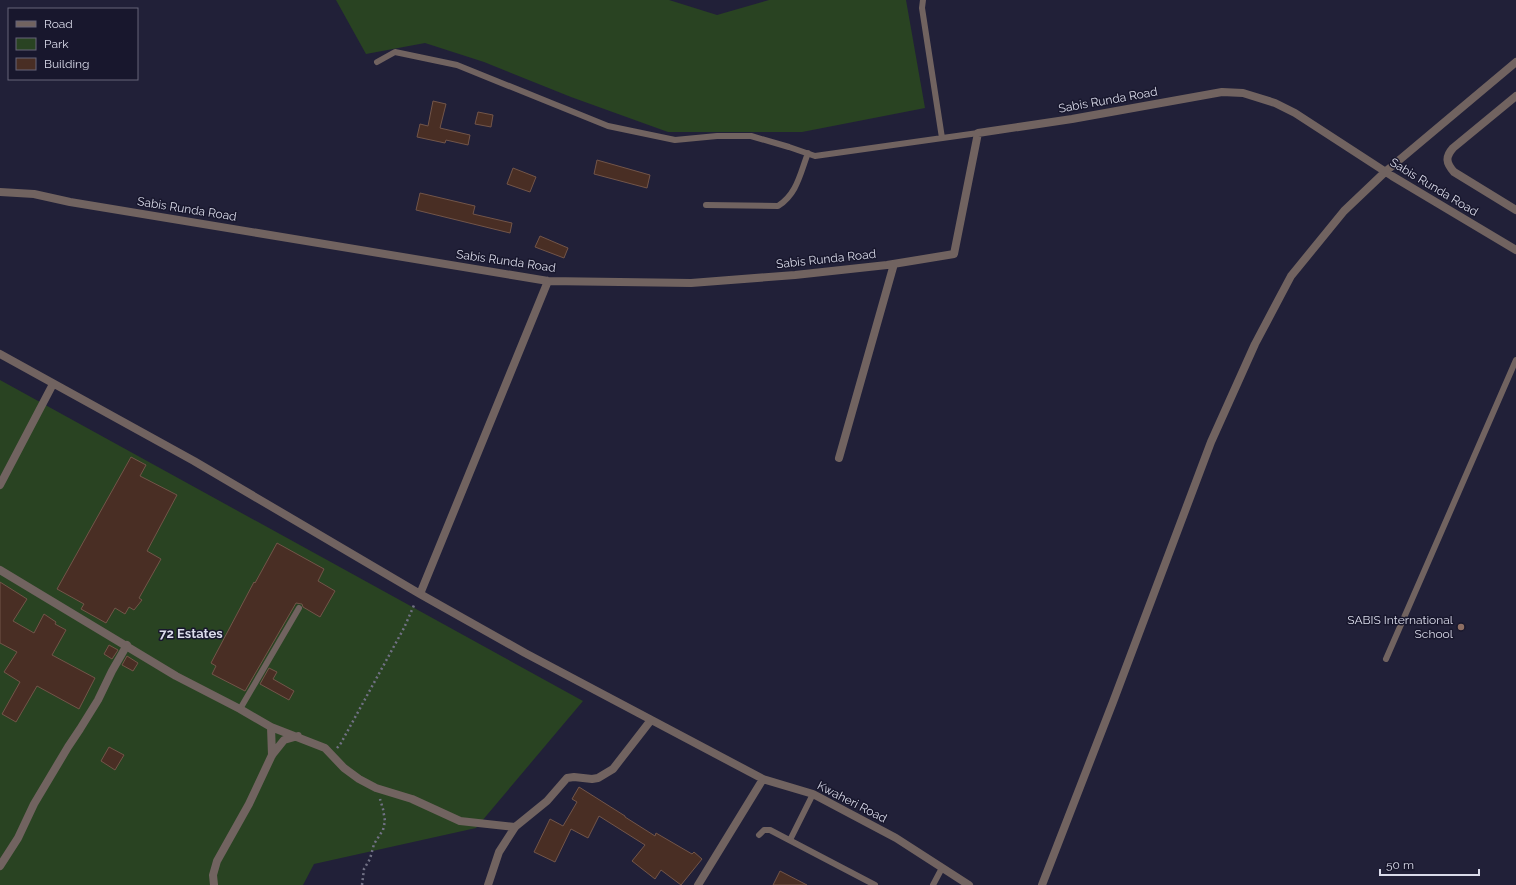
<svg xmlns="http://www.w3.org/2000/svg" width="1516" height="885" font-family="Raleway,sans-serif">
  <rect width="100%" height="100%" fill="#212038"/>
  <path fill="#294322" d="M336,0H669L717,15L769,0H906L925,108L802,132H668L571,97L484,62L425,43L366,54Z
    M0,380L583,701L476,828L314,864L303,885H0Z"/>
  <path fill="#492e24" stroke="#725549" d="M433,101L446,104L440,128L470,135L468,145L446,140L445,143L417,137L420,124L428,126Z
    M478,112L493,115L491,127L475,124Z
    M597,160L650,175L647,188L594,174Z
    M513,168L536,177L530,192L507,184Z
    M420,193L475,206L473,214L512,223L510,233L416,210Z
    M540,236L568,248L564,258L535,247Z
    M131,457L146,465L140,476L177,495L147,551L161,559L139,598L142,600L134,610L129,607L125,614L115,608L106,623L81,609L84,604L57,589Z
    M277,543L324,569L318,581L335,591L320,617L303,607L302,604L296,603L245,691L212,674L216,666L211,663L254,582L255,583Z
    M0,582L27,599L13,621L34,633L44,614L56,622L55,624L66,630L52,655L95,678L79,709L37,686L16,722L2,714L20,682L4,672L17,652L0,643Z
    M109,645L118,650L112,659L104,654Z
    M127,656L138,663L133,671L122,665Z
    M269,668L277,672L273,679L294,691L289,700L260,684Z
    M109,747L124,755L115,770L101,761Z
    M579,787L625,816V817L655,836L656,833L692,854L694,852L702,859L681,885L661,870L655,879L632,861L645,845L599,816L588,838L571,829L555,862L534,852L550,819L563,826L577,802L572,799Z
    M780,871L807,885H773Z"/>
  <g fill="none" stroke-linecap="round" stroke-linejoin="round">
    <path stroke="#717185" stroke-width="2.5" stroke-dasharray="2 3" stroke-linecap="butt" d="M337,748L341,743L404,628L415,603
      M362,885L364,869L370,859L374,844L383,830L385,821L383,809L380,799"/>
    <path stroke="#716360" stroke-width="6" d="M923,0L922,8L942,138
      M377,62L395,52L457,65L608,126L675,140L717,136H751L789,147L815,156L978,133
      M706,205L778,206C797,194 800,174 808,153
      M1386,659L1516,360
      M240,709L299,608
      M759,835L764,830H770L875,885
      M790,840L813,794
      M933,885L942,868"/>
    <path stroke="#716360" stroke-width="8" d="M1516,96L1453,148C1445,157 1446,163 1454,172L1516,210
      M0,192L34,194L70,202L548,281L691,283L795,275L887,265L954,254L978,133L1072,119L1222,92L1243,93L1275,103L1295,113L1392,176L1516,250
      M0,354L194,461L420,594L525,653L763,779L813,794L896,838L969,885
      M839,458L894,264
      M0,485L53,384
      M0,570L176,676L240,709L271,727L325,748L344,768L359,779L376,788L412,799L460,821L515,827
      M420,594L548,281
      M271,727L272,755
      M0,866L18,838L34,804L68,747L80,729L98,700L112,671L127,645
      M214,885L213,875L217,861L249,804L272,755L284,740L298,736
      M488,885L499,852L515,827L547,801L567,778L574,777L592,779L598,778L613,769L651,720
      M698,885L763,779
      M1042,885L1113,702L1211,442L1255,344L1291,276L1344,211L1385,172L1516,62"/>
  </g>
  <circle fill="#8d6e63" stroke="#18172d" stroke-width="1.5" cx="1461" cy="627" r="4"/>
  <g text-anchor="middle" dominant-baseline="central" stroke-width="3" stroke-linejoin="round" paint-order="stroke">
    <g font-size="12" fill="#dadbea" stroke="#18172d">
      <text transform="translate(1108 100) rotate(-10)">Sabis Runda Road</text>
      <text transform="translate(1434 187) rotate(31)">Sabis Runda Road</text>
      <text transform="translate(187 209) rotate(9)">Sabis Runda Road</text>
      <text transform="translate(826 259) rotate(-6)">Sabis Runda Road</text>
      <text transform="translate(506 261) rotate(8)">Sabis Runda Road</text>
      <text transform="translate(852 802) rotate(27)">Kwaheri Road</text>
    </g>
    <g font-size="12" fill="#dadbea" stroke="#18172d" text-anchor="end">
      <text x="1453" y="620">SABIS International<tspan x="1453" dy="14">School</tspan></text>
    </g>
    <g font-size="13" font-weight="bold" fill="#dadbea" stroke="#18172d">
      <text x="191" y="633">72 Estates</text>
    </g>
  </g>
  <rect x="8" y="8" width="130" height="72" fill="#18172d" stroke="#666579"/>
  <rect x="16" y="21" width="20" height="6" fill="#716360" stroke="#666579"/>
  <text x="44" y="28" font-size="12" fill="#dadbea">Road</text>
  <rect x="16" y="38" width="20" height="12" fill="#294322" stroke="#666579"/>
  <text x="44" y="48" font-size="12" fill="#dadbea">Park</text>
  <rect x="16" y="58" width="20" height="12" fill="#492e24" stroke="#666579"/>
  <text x="44" y="68" font-size="12" fill="#dadbea">Building</text>
  <path d="M1380 869v6h99v-6" fill="none" stroke="#dadbea" stroke-width="2"/>
  <text x="1386" y="869" font-size="12" fill="#dadbea" stroke="#18172d" stroke-width="3" paint-order="stroke">50 m</text>
</svg>
